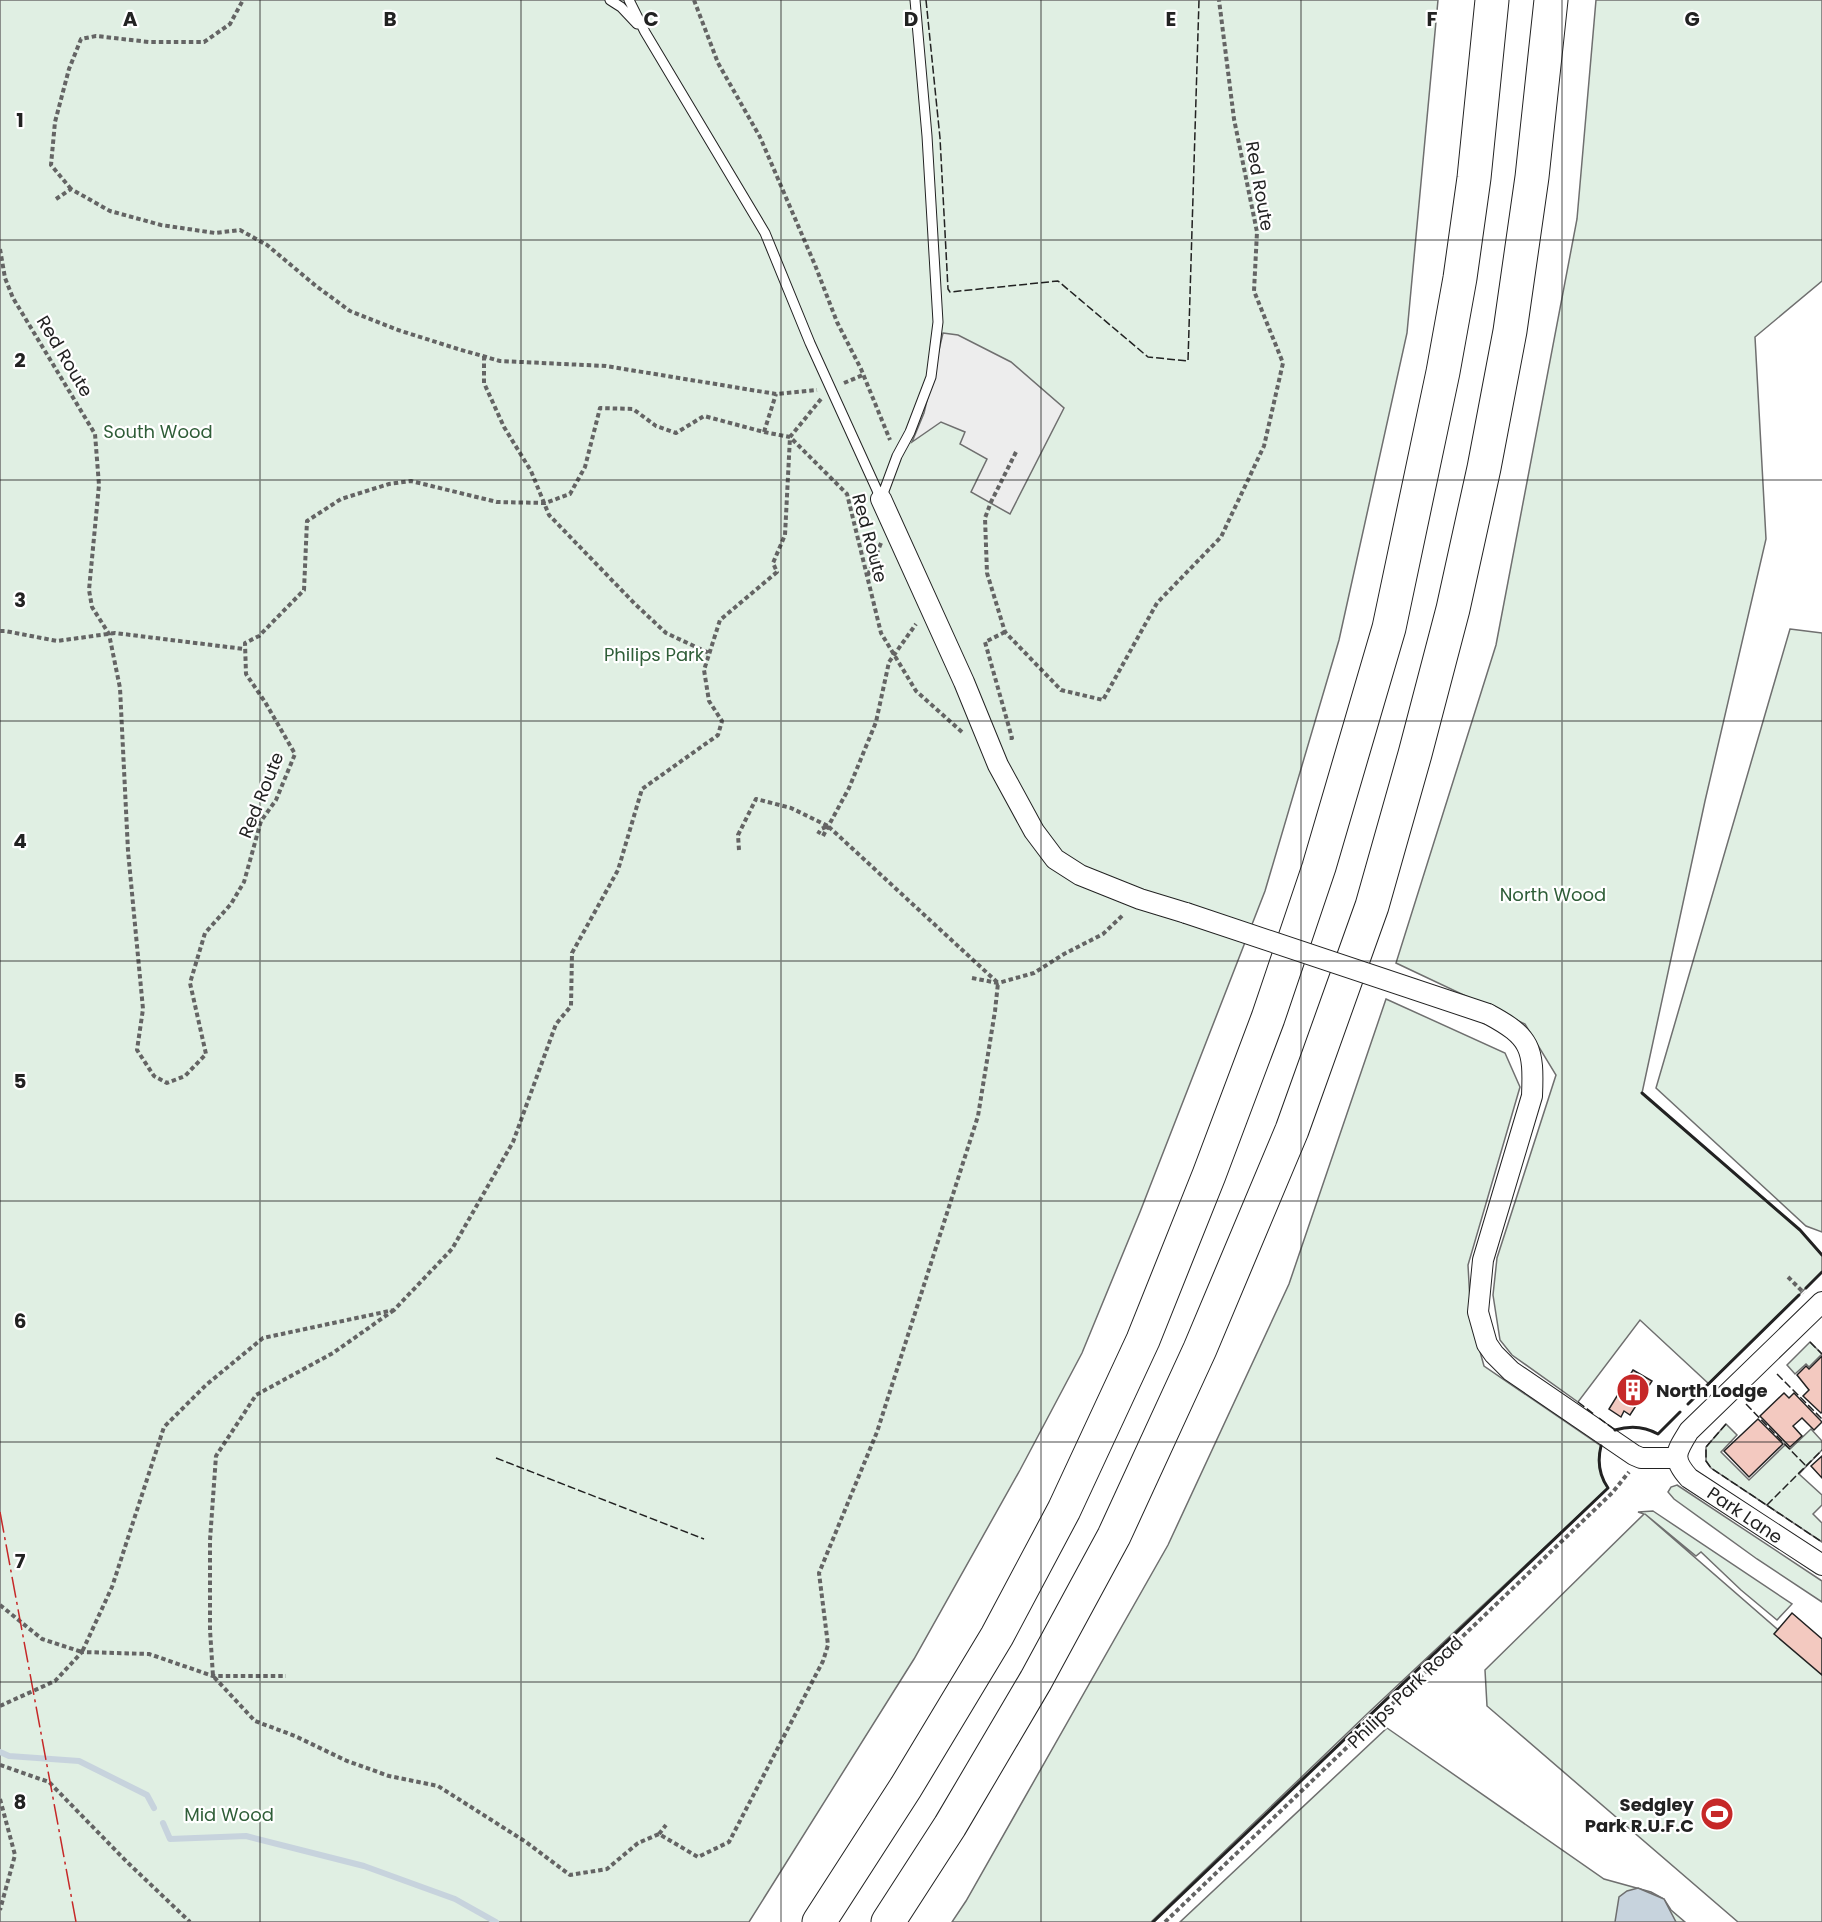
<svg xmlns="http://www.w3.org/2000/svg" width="1822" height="1922" font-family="Poppins,sans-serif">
  <rect width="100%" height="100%" fill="#fff"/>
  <path fill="#e0efe3" stroke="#6f6f6f" stroke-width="1.5" d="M0,0H1438L1407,333L1339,640L1265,891L1140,1212L1082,1353L1020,1470L914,1659L749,1922H0Z
    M1596,0H1822V281L1755,337L1766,539L1705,801L1642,1093L1800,1230L1822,1255V1272L1709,1384L1640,1320L1578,1402L1512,1355L1500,1340L1493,1295L1497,1258L1556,1075L1525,1024L1396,963L1496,645L1577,219Z
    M1790,629L1822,633V1232L1806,1226L1656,1088Z
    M1386,999L1505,1053L1520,1087L1468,1265L1471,1319L1484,1366L1601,1446C1597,1462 1599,1475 1608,1488L1367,1714L1151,1922H952L966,1901L1168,1545L1289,1284Z
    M1810,1342L1822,1354L1809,1367L1806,1364L1795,1374L1787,1365Z
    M1726,1424L1737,1435L1721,1452L1749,1480L1785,1445L1790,1449L1811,1429L1822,1441V1450L1799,1474L1822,1495V1505L1813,1514L1822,1523V1542L1711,1468L1706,1461V1447Z
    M1677,1485L1822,1581V1602L1757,1559L1674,1499L1668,1492L1671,1487Z
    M1653,1511L1792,1604L1777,1620L1741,1590L1701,1552L1696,1556L1645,1514L1822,1668V1922H1738L1487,1706L1485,1670L1644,1514L1638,1512Z
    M1387,1728L1604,1879L1651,1892L1664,1899L1671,1910L1685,1922H1180Z"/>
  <path fill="#ededed" stroke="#6f6f6f" stroke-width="1.5" d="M943,333L958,335L1011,362L1064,408L1010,514L971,492L987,459L960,444L965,432L941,422L912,442L924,413Z"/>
  <path fill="#c7d3dd" stroke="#6f6f6f" stroke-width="1.5" d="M1638,1888L1664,1899L1676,1922H1615L1619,1897L1627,1891Z"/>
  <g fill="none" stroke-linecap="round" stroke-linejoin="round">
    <path stroke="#c7d3dd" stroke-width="6" d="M0,1752L9,1756L79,1761L147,1795L154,1808
      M163,1823L170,1839L246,1836L364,1866L455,1899L496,1922"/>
  </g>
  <path fill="#f3c9c0" stroke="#222" stroke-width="1.5" d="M1822,1356V1412L1821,1413L1803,1396L1809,1390L1797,1375L1806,1366L1809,1369Z
    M1633,1370L1652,1381L1630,1415L1624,1411L1621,1417L1609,1409Z
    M1784,1393L1789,1398L1794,1393L1822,1422L1814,1430L1802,1418L1793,1426L1802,1436L1790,1447L1760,1416Z
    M1758,1419L1783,1444L1749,1477L1724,1451Z
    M1822,1456V1478L1811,1466Z
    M1792,1613L1822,1639V1675L1774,1634Z"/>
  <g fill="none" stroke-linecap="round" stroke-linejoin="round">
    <g stroke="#222" stroke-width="11">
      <path id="service" d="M610,0L621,7L637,24
        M629,0L645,32L765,233L810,343L881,499
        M881,499L897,456L910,432L931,377L938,322L927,136L915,0"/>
    </g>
    <g stroke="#222" stroke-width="22">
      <path id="minor" d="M881,499L964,682L998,765L1034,831L1055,859L1080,875L1140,899L1186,913
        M1488,1014C1531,1037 1534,1048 1532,1096L1483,1260L1478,1312L1487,1344L1494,1354L1511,1371L1634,1455L1641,1458H1677
        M1822,1302L1689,1431C1676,1452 1671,1458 1689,1478L1822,1565"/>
    </g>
    <g stroke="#222" stroke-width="35">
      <path id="motorway" d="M819,1922L906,1787L997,1636L1064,1510L1143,1340L1209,1175L1268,1018L1319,867L1389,628L1443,372L1460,278L1474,178L1492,0
        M888,1922L950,1826L1036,1680L1114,1536L1200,1349L1292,1130L1372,906L1415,754L1453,609L1484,468L1510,331L1532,177L1551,0"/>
    </g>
    <path stroke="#646464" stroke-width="4" stroke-dasharray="4.5 3" stroke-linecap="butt" d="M694,0L718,63L760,137L815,265L837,322L861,369L890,440
      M71,189L51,165L55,122L69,69L81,39L96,36L149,42H204L230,24L243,0
      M56,199L71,189L110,211L161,225L215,233L240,230L267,245L316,286L350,311L398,330L458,349L500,361L606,366L776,394L817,390
      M0,249L5,278L13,298L95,434L99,485L89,590L92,607L109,634L120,688L128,851L143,1009L137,1050L154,1076L167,1083L185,1076L206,1054L190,983L205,933L231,904L244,882L261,821L276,800L295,754L265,702L246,674L245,643L259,636L304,590L307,521L341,499L389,484L411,481L497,502L545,503L570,494L585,467L600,408L633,409L656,426L676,433L704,416L764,432L790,437L847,494L881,633L916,691L963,733
      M484,356V383L504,427L531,471L549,515L635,604L666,633L709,653
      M844,383L863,375
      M764,432L776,394
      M1016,452L991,502L985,518L987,573L1005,632L1061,690L1103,700L1157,603L1221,537L1264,446L1283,363L1254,291L1257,232L1234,119L1219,0
      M868,575L881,543
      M0,631H5L57,641L115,633L244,649
      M1005,632L985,642L1012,738H1008
      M823,836L849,788L876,722L889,662L916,624
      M739,850L738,835L756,799L791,808L828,826
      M972,978L998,983L1034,973L1064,954L1103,934L1124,914
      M1788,1277L1804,1293
      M394,1310L333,1353L256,1395L216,1456L210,1540V1630L213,1676L255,1721L295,1736L347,1761L389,1776L438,1786L526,1842L570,1875L607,1869L638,1843L659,1834L698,1857L729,1842L823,1661L828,1645L819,1573L877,1432L978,1116L995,1011L998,983L828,826L821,829L818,834
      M0,1605L42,1639L82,1652L112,1587L164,1427L206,1385L263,1338L394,1310L452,1249L513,1142L556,1024L571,1006L572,953L618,870L642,789L718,735L722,721L709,701L704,670L720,620L777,572L773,563L785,535L790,437L821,399
      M0,1706L55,1681L82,1652L149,1654L213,1676H286
      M0,1765L49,1782L126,1861L190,1922
      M0,1799L15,1855L0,1910
      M659,1834L666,1825
      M1165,1922L1612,1493L1629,1472"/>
    <use href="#service" stroke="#fff" stroke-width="9"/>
    <use href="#minor" stroke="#fff" stroke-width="20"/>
    <use href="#motorway" stroke="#fff" stroke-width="33"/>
    <g stroke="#222" stroke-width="22" stroke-linecap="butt">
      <path id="minor-bridge" d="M1186,913L1488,1014"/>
    </g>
    <use href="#minor-bridge" stroke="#fff" stroke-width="20"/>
    <path stroke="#222" stroke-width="1.5" stroke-dasharray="8 3" stroke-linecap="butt" d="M926,0L940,138L948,289L950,292L1058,281L1148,357L1188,361L1199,0
      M1810,1342L1822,1354
      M1777,1374L1822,1419
      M1578,1402L1595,1415
      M1746,1404L1806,1466
      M1599,1418L1615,1430
      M1726,1424L1706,1447V1461L1711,1468L1822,1542
      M496,1458L704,1539
      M1767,1505L1822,1450"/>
    <path stroke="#222" stroke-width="3" d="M1642,1093L1800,1230L1822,1255
      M1806,1288L1822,1272
      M1688,1404L1799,1295
      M1615,1430C1631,1425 1644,1426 1658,1434L1680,1412
      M1153,1922L1608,1488C1599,1475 1597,1462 1601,1446"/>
    <path stroke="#c62828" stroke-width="1.5" stroke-dasharray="21 4.5 3 4.5" stroke-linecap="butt" d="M0,1512L76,1922"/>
  </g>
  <path fill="none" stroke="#222" stroke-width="1.5" stroke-opacity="0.55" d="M260,0V1922M521,0V1922M781,0V1922M1041,0V1922M1301,0V1922M1562,0V1922M0,240H1822M0,480H1822M0,721H1822M0,961H1822M0,1201H1822M0,1442H1822M0,1682H1822"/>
  <defs>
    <g id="building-disc" transform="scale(1.725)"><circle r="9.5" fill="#c62828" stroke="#fff"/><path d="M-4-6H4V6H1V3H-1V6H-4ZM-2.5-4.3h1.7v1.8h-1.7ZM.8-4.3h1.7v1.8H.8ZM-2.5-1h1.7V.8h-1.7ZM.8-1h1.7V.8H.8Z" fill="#fff"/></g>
    <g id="stadium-disc" transform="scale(1.725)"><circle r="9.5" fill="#c62828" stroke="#fff"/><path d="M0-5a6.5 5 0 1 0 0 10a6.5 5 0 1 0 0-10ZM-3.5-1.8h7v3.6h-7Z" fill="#fff"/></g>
  </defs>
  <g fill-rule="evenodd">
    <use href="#building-disc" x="1633" y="1390"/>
    <use href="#stadium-disc" x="1717" y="1814"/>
  </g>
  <g text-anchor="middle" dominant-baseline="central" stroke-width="4.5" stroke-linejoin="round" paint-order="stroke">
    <g font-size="18" fill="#222" stroke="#fff">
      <text transform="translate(1260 186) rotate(80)">Red Route</text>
      <text transform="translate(65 356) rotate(59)">Red Route</text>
      <text transform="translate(870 538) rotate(75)">Red Route</text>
      <text transform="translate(261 795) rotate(-68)">Red Route</text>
      <text transform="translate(1745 1515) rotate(34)">Park Lane</text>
      <text transform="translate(1405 1692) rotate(-44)">Philips Park Road</text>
    </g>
    <g font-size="18" fill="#2f5e38" stroke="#fff">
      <text x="158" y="431">South Wood</text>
      <text x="654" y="654">Philips Park</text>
      <text x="1553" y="894">North Wood</text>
      <text x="229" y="1814">Mid Wood</text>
    </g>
    <g font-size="18" font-weight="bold" fill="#222" stroke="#fff" text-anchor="start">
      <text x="1656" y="1390">North Lodge</text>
      <text x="1694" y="1804" text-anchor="end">Sedgley<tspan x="1694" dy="21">Park R.U.F.C</tspan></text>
    </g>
  </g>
  <g font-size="20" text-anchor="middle" font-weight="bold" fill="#222" stroke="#fff" stroke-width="4.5" stroke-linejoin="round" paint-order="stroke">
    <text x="130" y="26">A</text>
    <text x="390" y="26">B</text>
    <text x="651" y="26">C</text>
    <text x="911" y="26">D</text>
    <text x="1171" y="26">E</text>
    <text x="1432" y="26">F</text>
    <text x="1692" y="26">G</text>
    <text x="20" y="127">1</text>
    <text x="20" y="367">2</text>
    <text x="20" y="607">3</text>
    <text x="20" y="848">4</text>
    <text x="20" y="1088">5</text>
    <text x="20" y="1328">6</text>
    <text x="20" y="1568">7</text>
    <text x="20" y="1809">8</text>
  </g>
</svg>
